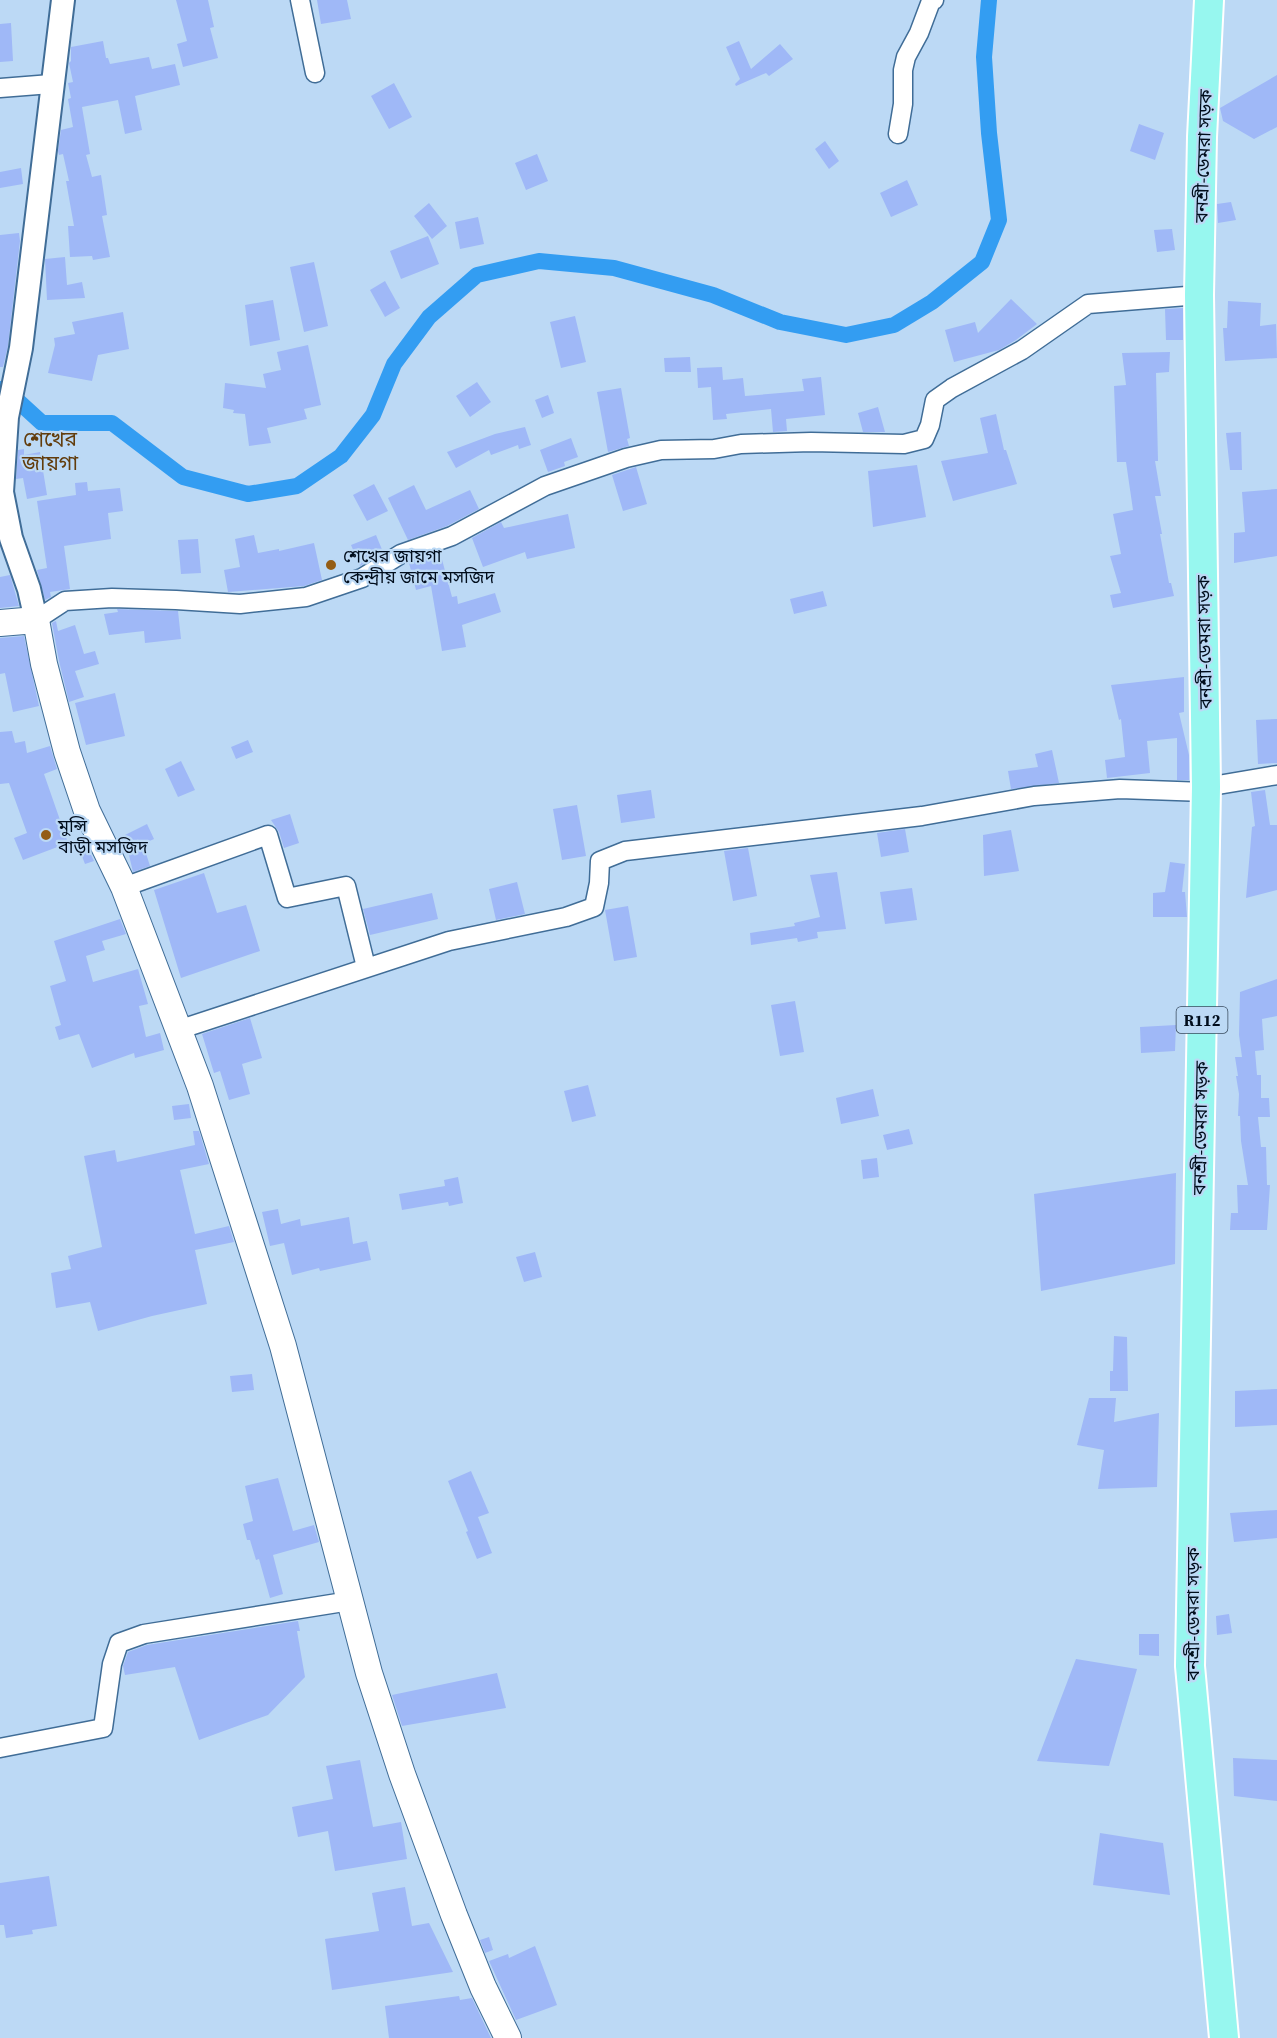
<svg xmlns="http://www.w3.org/2000/svg" width="1277" height="2038" font-family="'Source Serif 4','Noto Sans Bengali',serif">
  <rect width="100%" height="100%" fill="#bcd9f5"/>
  <g fill="none" stroke-linecap="round" stroke-linejoin="round">
    <path stroke="#339df2" stroke-width="16" d="M0,389L7,391L42,423H112L183,477L248,494L297,486L341,456L373,415L394,364L429,317L477,275L539,261L614,268L713,295L780,322L846,335L894,325L932,302L982,262L999,220L989,133L984,57L989,0"/>
  </g>
  <path fill="#9fb8f7" d="M176,0H208L214,27L210,28L218,58L183,67L177,44L187,41Z
    M317,0H347L351,19L321,24Z
    M11,23L13,61L0,62V24Z
    M103,41L106,58H108L110,64L149,57L152,69L175,64L180,85L135,96L142,130L125,134L118,100L82,107L90,154L86,155L92,177L101,175L107,215L102,216L110,257L93,260L92,256L70,257L68,226H74L66,181H69L63,154L59,155L58,151L61,130L73,127L68,99L71,98L68,83L73,82L69,63L71,61V47Z
    M739,41L751,69L780,44L793,59L769,76L766,73L736,86L735,84L740,79L726,47Z
    M1277,75V127L1254,139L1223,121L1220,108Z
    M394,83L412,117L389,129L371,96Z
    M1139,124L1164,133L1155,160L1130,151Z
    M825,141L839,161L829,169L815,149Z
    M537,154L548,181L526,190L515,163Z
    M21,168L23,184L0,188V172Z
    M907,180L918,205L891,217L880,193Z
    M1231,202L1236,220L1218,223L1217,204Z
    M429,203L447,226L432,239L414,216Z
    M478,217L484,244L460,249L455,222Z
    M1172,229L1175,250L1157,252L1154,230Z
    M19,233L20,241L8,346L3,367H0V235Z
    M428,236L439,264L401,279L390,251Z
    M65,257L67,285L82,282L85,298L47,300L45,259Z
    M314,262L328,326L304,332L290,267Z
    M385,281L400,308L385,317L370,290Z
    M1011,299L1037,324L1016,340L999,350L954,362L945,330L975,322L978,333Z
    M273,300L280,340L250,346L245,305Z
    M1228,301L1261,303L1260,326L1276,324L1277,358L1225,361L1223,328H1227Z
    M1183,308V340H1166L1165,309Z
    M123,312L129,349L98,355L92,381L48,373L55,345L54,338L75,334L72,322Z
    M575,316L586,362L561,368L550,322Z
    M308,345L321,405L304,409L307,419L267,428L271,443L249,446L245,414L233,413L234,410L223,408L225,383L266,388L263,374L281,370L277,352Z
    M1170,352L1169,372L1156,373L1158,461H1155L1161,496H1155L1162,534H1160L1169,583H1171L1174,596L1113,608L1110,595L1121,593L1110,556L1121,554L1113,514L1133,510L1126,462H1117L1114,386L1126,385L1122,353Z
    M690,357L691,372H665L664,358Z
    M722,367L723,380L743,378L745,396L804,391L802,379L821,377L825,415L786,419L787,431L773,432L771,409L726,414L727,419L713,420L711,387L698,388L697,368Z
    M477,382L491,402L470,417L456,396Z
    M621,388L630,438L627,439L629,446L608,452L597,392Z
    M548,395L554,413L542,418L535,400Z
    M878,407L885,432H863L858,413Z
    M996,414L1004,450H1006L1017,484L953,501L941,461L988,453L980,418Z
    M525,427L531,445L519,449L518,445L491,455L489,450L456,468L447,452L495,434Z
    M1241,432L1242,470H1230L1226,433Z
    M571,438L578,457L564,462L565,466L548,472L540,450Z
    M24,449V455L40,452L47,495L27,499L23,478L16,479L18,450Z
    M917,465L926,517L873,527L868,471Z
    M636,467L647,504L623,511L612,475Z
    M87,482L88,491L120,488L123,511L108,513L111,539L64,546L70,589L50,592L51,597L45,600L37,570L47,568L37,501L76,495L75,483Z
    M374,484L388,511L367,521L353,495Z
    M414,485L426,510L470,490L479,509L447,526L408,540L388,498Z
    M1277,489V556L1234,563V533L1245,532L1242,492Z
    M568,514L575,548L527,559L525,552L483,567L472,538L501,522L504,528Z
    M254,535L258,553L279,549V551L314,543L322,580L304,586L228,592L224,570L240,567L235,539Z
    M376,535L383,552L360,566L351,545Z
    M198,539L201,573L181,574L178,540Z
    M440,552L452,597L457,596L458,604L495,593L501,612L462,625L466,647L442,651L431,586L416,590L409,563Z
    M10,575L19,606L0,608V577Z
    M823,591L827,606L794,614L790,599Z
    M117,609L178,611L181,639L145,643L144,631L109,635L104,614L118,612Z
    M56,621L58,631L75,625L84,654L95,651L99,664L75,671L84,697L69,702L59,661L52,623Z
    M24,636L39,706L13,712L5,673L0,674V638Z
    M1184,677V712L1179,713L1189,755V780H1177V738L1147,741L1150,773L1107,778L1105,760L1125,757L1121,719L1119,720L1111,685Z
    M115,693L125,736L86,745L75,703Z
    M1277,719V763L1258,764L1256,720Z
    M12,731L15,743L25,741L27,753L50,746L57,769L44,774L68,843L23,860L14,838L27,833L9,783L0,784V732Z
    M248,740L253,752L236,759L231,747Z
    M1052,750L1059,783L1011,789L1008,771L1038,767L1035,754Z
    M181,761L195,790L178,797L165,769Z
    M651,790L655,818L621,823L617,795Z
    M1265,790L1270,825H1277V890L1246,898L1252,827L1255,826L1251,792Z
    M577,805L586,856L562,860L553,809Z
    M290,814L299,843L284,848L279,832L271,820Z
    M147,824L154,839L143,844L150,866L133,872L128,851L124,853L117,839Z
    M905,829L909,852L881,857L877,833Z
    M1011,830L1019,871L984,876L983,835Z
    M83,838L94,861L85,864L76,841Z
    M748,848L757,896L733,901L724,851Z
    M1170,862L1185,864L1182,892H1185L1187,917H1153V893L1165,892Z
    M837,872L846,929L817,932L818,938L798,942L797,938L751,945L750,933L795,926L794,923L820,917L810,875Z
    M204,873L217,913L246,905L260,951L181,978L154,890Z
    M517,882L525,914L496,920L489,889Z
    M912,888L917,920L885,924L880,892Z
    M432,893L438,919L370,935L363,909Z
    M628,906L637,957L614,961L605,910Z
    M120,919L126,934L102,941L105,950L86,956L93,982L138,969L148,1004L139,1006L146,1037L160,1033L164,1050L135,1058L134,1053L92,1068L79,1034L59,1040L55,1027L61,1025L50,986L66,981L54,941Z
    M1277,979V1016L1262,1019L1264,1050L1255,1051L1257,1075H1261V1098H1269L1270,1117H1258L1261,1147H1266L1267,1185H1270L1267,1230H1230L1231,1213H1238L1237,1185H1248L1241,1141L1240,1116H1238L1239,1094L1236,1076H1238L1235,1057H1242L1239,1035L1240,992Z
    M795,1001L804,1052L780,1056L771,1005Z
    M250,1018L262,1058L242,1064L250,1094L229,1100L220,1071L214,1073L202,1034Z
    M1176,1025L1175,1051L1141,1053L1140,1027Z
    M588,1085L596,1116L572,1122L564,1091Z
    M873,1089L879,1116L841,1124L836,1098Z
    M189,1104L191,1118L174,1120L172,1106Z
    M909,1129L913,1144L887,1150L883,1135Z
    M193,1131H199L209,1164L180,1170L195,1234L229,1226L234,1242L195,1250L207,1304L152,1316L98,1331L90,1302L56,1308L51,1273L71,1269L68,1256L102,1247L84,1156L115,1150L117,1162L195,1145Z
    M877,1158L879,1177L863,1179L861,1160Z
    M1176,1173L1175,1264L1041,1291L1034,1194Z
    M458,1177L463,1203L449,1206L448,1202L402,1210L399,1194L445,1186L444,1180Z
    M278,1209L281,1224L300,1219L301,1226L349,1217L353,1244L367,1241L371,1260L320,1271L319,1268L292,1275L284,1243L270,1246L262,1212Z
    M535,1252L542,1277L524,1282L516,1257Z
    M1114,1336L1127,1337L1128,1391H1110V1371H1113Z
    M252,1374L254,1390L232,1392L230,1376Z
    M1277,1389V1425L1235,1427V1391Z
    M1089,1398H1116L1114,1422L1159,1413L1157,1487L1098,1489L1104,1450L1077,1445Z
    M471,1471L489,1513L478,1517L492,1553L477,1559L466,1532L468,1531L448,1481Z
    M278,1478L293,1531L314,1525L319,1542L273,1555L283,1594L270,1598L259,1559L256,1560L250,1540H247L243,1524L253,1521L245,1486Z
    M1277,1510V1538L1234,1542L1230,1513Z
    M1229,1614L1232,1633L1217,1635L1216,1616Z
    M298,1621L300,1631H297L305,1677L268,1715L199,1740L175,1667L125,1675L123,1666L128,1652L147,1645Z
    M1139,1634H1159V1656L1139,1655Z
    M1076,1659L1137,1669L1109,1766L1037,1761Z
    M497,1673L506,1708L402,1726L392,1695Z
    M1233,1758L1277,1760V1801L1234,1796Z
    M360,1760L373,1827L401,1822L407,1859L335,1871L328,1831L298,1837L292,1807L333,1799L326,1766Z
    M1100,1833L1163,1843L1170,1895L1093,1885Z
    M49,1876L57,1926L32,1930L33,1934L6,1938L4,1925H0V1883Z
    M405,1887L412,1926L429,1923L453,1972L332,1990L325,1939L379,1931L372,1893Z
    M489,1937L493,1950L485,1953L480,1940Z
    M535,1946L557,2005L516,2020L489,1961L508,1954L509,1958Z
    M459,1996L460,2000L472,1998L491,2038H389L385,2006Z"/>
  <g fill="none" stroke-linecap="round" stroke-linejoin="round">
    <g stroke="#406d97" stroke-width="21">
      <path id="minor" d="M300,0L315,73
        M0,88L51,84
        M898,134L903,104V70L906,57L919,33L931,1L934,0
        M36,620L65,601L112,598L176,600L240,604L306,597L362,578L401,554L452,536L545,486L626,458L661,450L714,449L741,444L811,442L904,444L924,439L930,425L935,400L952,388L1022,350L1088,304L1199,295
        M1206,787L1277,775
        M124,887L268,835L287,898L346,886L366,967
        M178,1030L449,941L566,917L594,907L599,883L600,861L625,851L922,816L1034,796L1120,789L1205,792
        M0,1748L103,1728L112,1664L119,1643L144,1634L350,1601"/>
    </g>
    <g stroke="#406d97" stroke-width="26">
      <path id="tertiary" d="M36,620L29,589L11,538L2,492L7,417L21,348L63,0"/>
    </g>
    <g stroke="#406d97" stroke-width="28">
      <path id="secondary" d="M0,623L36,620L44,664L67,752L87,811L124,887L200,1086L283,1346L369,1673L402,1774L454,1915L483,1987L508,2038"/>
    </g>
    <g stroke="#fff" stroke-width="32">
      <path id="primary" d="M1209,0L1202,137L1199,295L1206,787L1190,1666L1224,2038"/>
    </g>
    <use href="#minor" stroke="#fff" stroke-width="18"/>
    <use href="#tertiary" stroke="#fff" stroke-width="22"/>
    <use href="#secondary" stroke="#fff" stroke-width="26"/>
    <use href="#primary" stroke="#97f7ef" stroke-width="28"/>
  </g>
  <g fill="#945d15" stroke="#bcd9f5" stroke-width="2">
    <circle cx="331" cy="565" r="6"/>
    <circle cx="46" cy="835" r="6"/>
  </g>
  <g text-anchor="middle" dominant-baseline="central" stroke-width="4.5" stroke-linejoin="round" paint-order="stroke">
    <rect fill="#bcd9f5" stroke="#384a5d" stroke-width="1.5" x="1176.5" y="1007" width="51" height="26" rx="4.5"/>
    <g font-size="16" font-weight="bold" fill="#000d1c">
      <text x="1202" y="1020">R112</text>
    </g>
    <g font-size="18" fill="#000d1c" stroke="#bcd9f5">
      <text transform="translate(1203 156) rotate(-88)">বনশ্রী-ডেমরা সড়ক</text>
      <text transform="translate(1204 642) rotate(-91)">বনশ্রী-ডেমরা সড়ক</text>
      <text transform="translate(1200 1128) rotate(-89)">বনশ্রী-ডেমরা সড়ক</text>
      <text transform="translate(1192 1614) rotate(-90)">বনশ্রী-ডেমরা সড়ক</text>
    </g>
    <g font-size="18" fill="#000d1c" stroke="#bcd9f5" text-anchor="start">
      <text x="343" y="555">শেখের জায়গা<tspan x="343" dy="21">কেন্দ্রীয় জামে মসজিদ</tspan></text>
      <text x="58" y="825">মুন্সি<tspan x="58" dy="21">বাড়ী মসজিদ</tspan></text>
    </g>
    <g font-size="21" fill="#623c0b" stroke="#bcd9f5">
      <text x="50" y="438">শেখের<tspan x="50" dy="24">জায়গা</tspan></text>
    </g>
  </g>
</svg>
